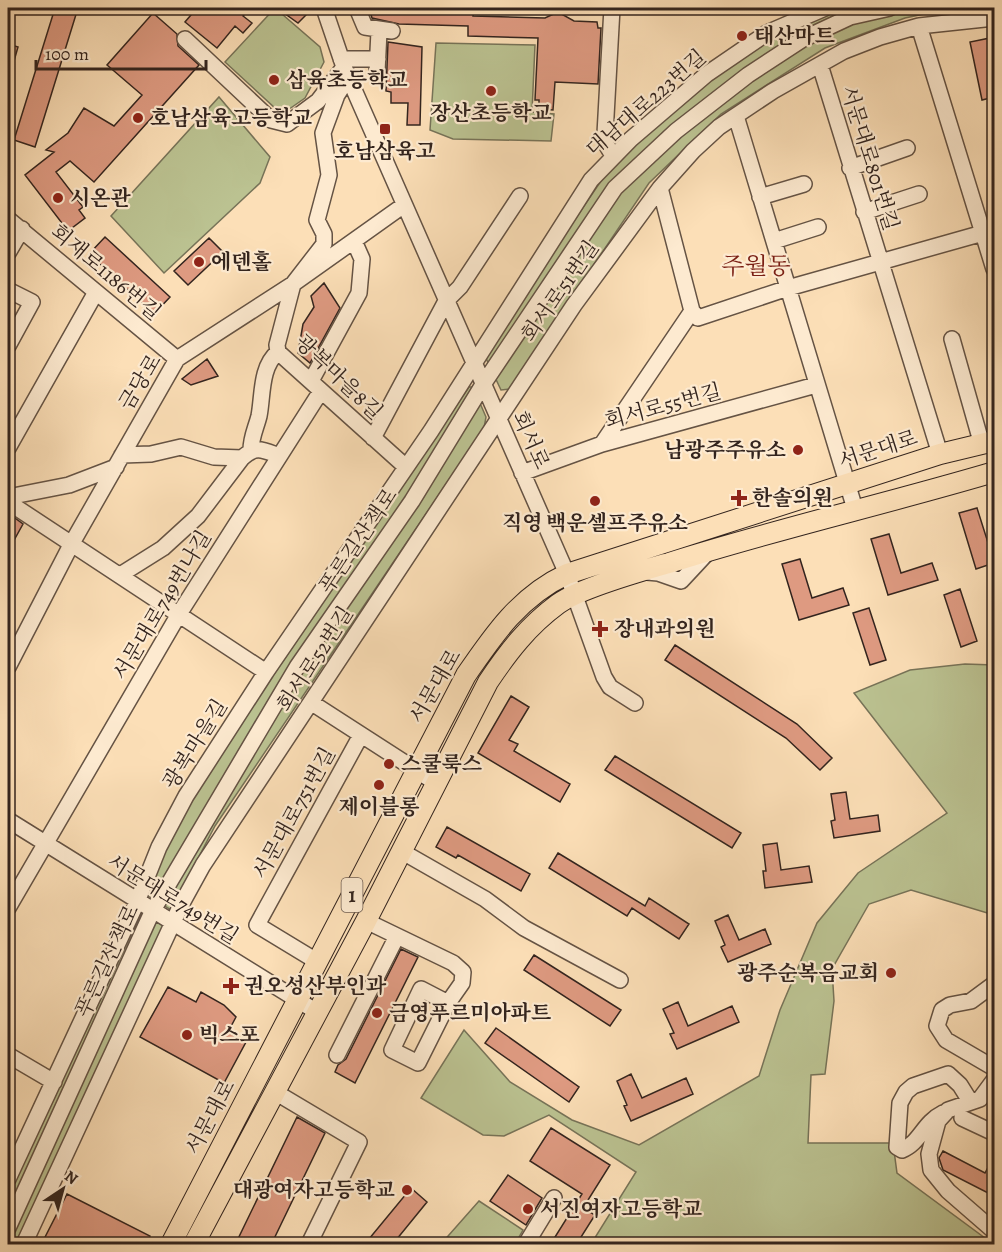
<svg xmlns="http://www.w3.org/2000/svg" width="1002" height="1252" font-family="Alegreya,'Noto Serif KR',serif">
  <rect width="100%" height="100%" fill="#fcdfb7"/>
  <filter id="stains"><feTurbulence type="fractalNoise" baseFrequency=".00333" numOctaves="4"/><feColorMatrix values="0 0 0 0 .2 0 0 0 0 .09 0 0 0 0 .02 0 0 0 .5 -.17"/></filter>
  <radialGradient id="worn" r=".72"><stop offset=".6" stop-color="#630" stop-opacity="0"/><stop offset="1" stop-color="#630" stop-opacity=".3"/></radialGradient>
  <path fill="#bbc291" stroke="#777358" stroke-width="1.5" d="M275,8L320,47L324,62L305,98L285,112L275,108L225,62Z
    M836,8H953L905,18L825,48L721,114L649,183L510,389L501,390L484,354L605,175L631,146L713,76L750,52Z
    M436,43L535,45L532,112L554,114L551,141L453,139L430,130Z
    M219,97L270,157L260,183L164,273L111,216Z
    M469,387H473L486,417L484,428L215,826L171,910L147,895L167,843L192,795Z
    M965,664L994,665V915L911,890L869,904L832,969L834,1001L825,1074L811,1075L808,1143H893L897,1173L993,1244H591L636,1172L549,1115L504,1136L483,1135L421,1098L464,1030L510,1082L572,1120L639,1145L759,1076L780,1010L817,923L858,873L947,813L854,693L910,670Z
    M139,909L167,926L20,1244H8V1196Z
    M479,1201L523,1230L515,1244H441Z"/>
  <path fill="#de9a81" stroke="#33241e" stroke-width="1.5" d="M55,8H78L35,147L14,140Z
    M197,8H250L243,16L252,23L243,33L235,26L217,48L185,22Z
    M277,8H300L306,15L298,23Z
    M369,8H474L473,16L545,18L558,12L574,21L597,22L598,28H601L598,84L555,82L553,110L539,109V100H535L538,38L468,36V26L399,24L372,18Z
    M153,13L177,34L178,46L199,65L94,182L70,161L56,172L83,207L79,210L85,218L68,231L25,175L54,152L46,150L68,133L84,108L114,126L142,95L107,65Z
    M990,38L994,61V97L982,100L970,42Z
    M388,42L422,47L420,125H407L408,103H391V92L386,91Z
    M8,44L18,47L10,75H8Z
    M105,237L170,297L154,314L89,254Z
    M209,238L223,252L188,285L174,271Z
    M324,283L340,308L310,363L298,353L303,324L314,307L311,296Z
    M207,359L218,376L191,385L182,379Z
    M977,508L989,546L994,545V563L976,569L959,513Z
    M8,513L23,524L8,551Z
    M889,534L901,573L932,563L938,580L888,595L871,539Z
    M800,559L812,598L843,588L849,605L799,620L782,564Z
    M960,589L977,641L961,647L944,595Z
    M869,608L886,660L870,665L853,613Z
    M675,645L797,724L832,758L820,770L786,738L665,660Z
    M511,696L529,707L509,740L518,744L514,751L570,784L560,802L478,753Z
    M615,756L741,833L732,848L605,770Z
    M846,792L850,819L878,815L880,831L834,838L831,821L835,820L831,794Z
    M447,827L530,874L521,891L458,855L456,858L436,847Z
    M777,843L781,870L809,866L812,882L765,888L763,871H766L763,845Z
    M558,853L645,906L649,898L689,924L679,939L632,908L627,916L549,868Z
    M728,915L739,940L765,929L771,944L728,962L721,947L725,945L715,921Z
    M401,949L418,957L355,1083L335,1072L338,1065L346,1059Z
    M534,955L621,1010L610,1026L524,970Z
    M168,987L196,1002L201,992L224,1005L236,1017L228,1032L246,1042L224,1083L140,1037Z
    M678,1002L688,1026L732,1006L739,1022L677,1049L670,1034L674,1033L663,1009Z
    M496,1028L579,1087L569,1102L485,1043Z
    M631,1074L642,1098L686,1078L693,1094L631,1121L624,1106L627,1105L617,1081Z
    M297,1117L325,1133L271,1245H235Z
    M551,1128L610,1165L583,1208L595,1215L576,1245H550L582,1194L530,1161Z
    M943,1151L985,1173L994,1156V1196L943,1170L939,1158Z
    M508,1175L542,1198L526,1225L490,1201Z
    M411,1188L427,1202L392,1245H364Z
    M67,1194L150,1236L146,1245H41Z"/>
  <g fill="none" stroke-linecap="round" stroke-linejoin="round">
    <g stroke="#655344" stroke-width="18">
      <path id="minor" d="M324,8L344,67L567,574L604,677L610,687L635,703
        M357,8L365,27L392,31
        M612,8L605,134L606,144L613,156
        M919,26L994,18
        M185,39L271,120L287,124L318,101L344,67
        M341,59H378
        M820,65L940,454
        M377,72L379,31
        M348,78L337,95L323,133L329,175L317,220L324,234V244L293,284L277,345L278,352L406,467
        M736,116L855,509
        M850,168L907,148
        M760,197L804,184
        M864,212L919,194
        M8,219L177,359
        M774,241L818,227
        M8,253L22,229
        M8,290L32,302L8,346
        M692,311L698,318L788,288L983,233
        M952,339L982,445
        M311,381L359,293L362,259L354,241
        M373,438L446,301L460,287L520,196
        M602,444L692,311L660,188
        M8,448L96,292
        M251,450C251,437 256,428 259,416C263,396 260,367 278,352
        M122,455L151,454L181,447L214,457L242,458C256,445 263,450 279,456
        M522,473L602,444L816,385
        M8,497L69,485L116,467
        M8,502L266,672
        M647,572L658,573L681,581L708,552
        M120,575L163,548L198,516L242,458
        M8,667L72,543L177,359L293,284L404,205
        M312,703L436,783
        M8,820L317,1012
        M401,851L485,899L524,928L620,980
        M8,908L179,614L321,391
        M366,921L453,963L463,972L462,983L448,1003L418,1063L392,1050L421,989L448,1003
        M318,962L257,925L361,735
        M994,984L971,1001L950,1005L942,1010L937,1026L946,1040L994,1068
        M8,1055L54,1082
        M337,1055L397,936
        M994,1080L980,1099L948,1110L938,1121L929,1154L931,1170L948,1191L994,1231
        M275,1092L359,1142L309,1244
        M943,1113C923,1123 920,1143 902,1150L897,1147L900,1103L906,1092L913,1086L948,1074L960,1085L970,1101
        M962,1118L994,1133
        M8,1179L137,902L159,847L186,796L266,672L431,431L591,180L631,139L707,74L767,33L825,8
        M8,1228L152,912L297,667L412,501L484,383L615,188L676,131L748,75L803,39L850,17L890,8
        M24,1244L181,905L203,865L574,305L660,188L693,151L719,127L773,91L844,51L880,37L919,26L994,269
        M526,1244L554,1198"/>
    </g>
    <g stroke="#33241e" stroke-width="22">
      <path id="major" d="M171,1244L466,675C494,634 520,596 567,574L940,454L994,441
        M194,1244L366,921L488,682C508,652 528,626 558,604C580,588 641,571 669,563C776,529 886,504 994,472"/>
    </g>
    <use href="#minor" stroke="#fdead0" stroke-width="15"/>
    <use href="#major" stroke="#fcdfb7" stroke-width="20"/>
  </g>
  <g fill="#8f2418" stroke="#fdead0" stroke-width="2">
    <circle cx="742" cy="36" r="6"/>
    <circle cx="274" cy="80" r="6"/>
    <circle cx="491" cy="91" r="6"/>
    <circle cx="138" cy="118" r="6"/>
    <rect x="379" y="123" width="12" height="12" rx="3"/>
    <circle cx="58" cy="198" r="6"/>
    <circle cx="199" cy="262" r="6"/>
    <circle cx="798" cy="450" r="6"/>
    <path d="M736 489h6v6h6v6h-6v6h-6v-6h-6v-6h6z"/>
    <circle cx="595" cy="501" r="6"/>
    <path d="M597 620h6v6h6v6h-6v6h-6v-6h-6v-6h6z"/>
    <circle cx="389" cy="764" r="6"/>
    <circle cx="379" cy="785" r="6"/>
    <circle cx="891" cy="973" r="6"/>
    <path d="M228 977h6v6h6v6h-6v6h-6v-6h-6v-6h6z"/>
    <circle cx="377" cy="1013" r="6"/>
    <circle cx="187" cy="1035" r="6"/>
    <circle cx="407" cy="1190" r="6"/>
    <circle cx="528" cy="1209" r="6"/>
  </g>
  <g text-anchor="middle" dominant-baseline="central" stroke-width="4.5" stroke-linejoin="round" paint-order="stroke">
    <rect fill="#fdead0" stroke="#705f53" stroke-width="1.5" x="341.5" y="878" width="21" height="34" rx="4.5"/>
    <g font-size="20" font-weight="bold" fill="#33241e">
      <text x="352" y="895">1</text>
    </g>
    <g font-size="21" font-weight="bold" fill="#33241e" stroke="#fdead0" text-anchor="start">
      <text x="754" y="36">태산마트</text>
      <text x="286" y="80">삼육초등학교</text>
      <text x="491" y="113" text-anchor="middle">장산초등학교</text>
      <text x="150" y="118">호남삼육고등학교</text>
      <text x="385" y="151" text-anchor="middle">호남삼육고</text>
      <text x="70" y="198">시온관</text>
      <text x="211" y="262">에덴홀</text>
      <text x="786" y="450" text-anchor="end">남광주주유소</text>
      <text x="752" y="498">한솔의원</text>
      <text x="595" y="523" text-anchor="middle">직영 백운셀프주유소</text>
      <text x="614" y="629">장내과의원</text>
      <text x="401" y="764">스쿨룩스</text>
      <text x="379" y="807" text-anchor="middle">제이블롱</text>
      <text x="879" y="973" text-anchor="end">광주순복음교회</text>
      <text x="244" y="986">권오성산부인과</text>
      <text x="389" y="1013">금영푸르미아파트</text>
      <text x="199" y="1035">빅스포</text>
      <text x="395" y="1190" text-anchor="end">대광여자고등학교</text>
      <text x="540" y="1209">서진여자고등학교</text>
    </g>
    <g font-size="21" fill="#33241e" stroke="#fdead0">
      <text transform="translate(646 103) rotate(-41)">대남대로223번길</text>
      <text transform="translate(870 158) rotate(73)">서문대로801번길</text>
      <text transform="translate(106 272) rotate(40)">회재로1186번길</text>
      <text transform="translate(560 291) rotate(-55)">회서로51번길</text>
      <text transform="translate(339 377) rotate(44)">광복마을8길</text>
      <text transform="translate(140 382) rotate(-59)">금당로</text>
      <text transform="translate(663 406) rotate(-15)">회서로55번길</text>
      <text transform="translate(531 440) rotate(66)">회서로</text>
      <text transform="translate(878 449) rotate(-18)">서문대로</text>
      <text transform="translate(358 541) rotate(-56)">푸른길산책로</text>
      <text transform="translate(162 605) rotate(-59)">서문대로749번나길</text>
      <text transform="translate(315 659) rotate(-57)">회서로52번길</text>
      <text transform="translate(435 686) rotate(-60)">서문대로</text>
      <text transform="translate(195 744) rotate(-58)">광복마을길</text>
      <text transform="translate(294 813) rotate(-61)">서문대로751번길</text>
      <text transform="translate(173 899) rotate(32)">서문대로749번길</text>
      <text transform="translate(107 961) rotate(-65)">푸른길산책로</text>
      <text transform="translate(210 1117) rotate(-62)">서문대로</text>
    </g>
    <g font-size="24" fill="#7a1f14" stroke="#fdead0">
      <text x="756" y="266">주월동</text>
    </g>
  </g>
  <rect width="1002" height="1252" fill="none" stroke="#fcdfb7" stroke-width="30"/>
  <rect x="9" y="9" width="984" height="1234" fill="none" stroke="#33241e" stroke-width="3"/>
  <rect x="15" y="15" width="972" height="1222" fill="none" stroke="#33241e" stroke-width="1.5"/>
  <g transform="translate(63 1189) rotate(36)" stroke="#fdead0" stroke-width="4.5" paint-order="stroke">
  <path d="M0-4.5L10 22L0 15L-10 22Z" fill="#33241e"/>
  <text y="-9" font-size="16" font-weight="bold" text-anchor="middle" fill="#33241e">N</text>
  </g>
  <path d="M36 60v9h170v-9" fill="none" stroke="#33241e" stroke-width="3"/>
  <text x="45" y="60" font-size="18" fill="#33241e" stroke="#fdead0" stroke-width="4.5" paint-order="stroke">100 m</text>
  <rect width="100%" height="100%" filter="url(#stains)"/>
  <rect width="100%" height="100%" fill="url(#worn)"/>
</svg>
